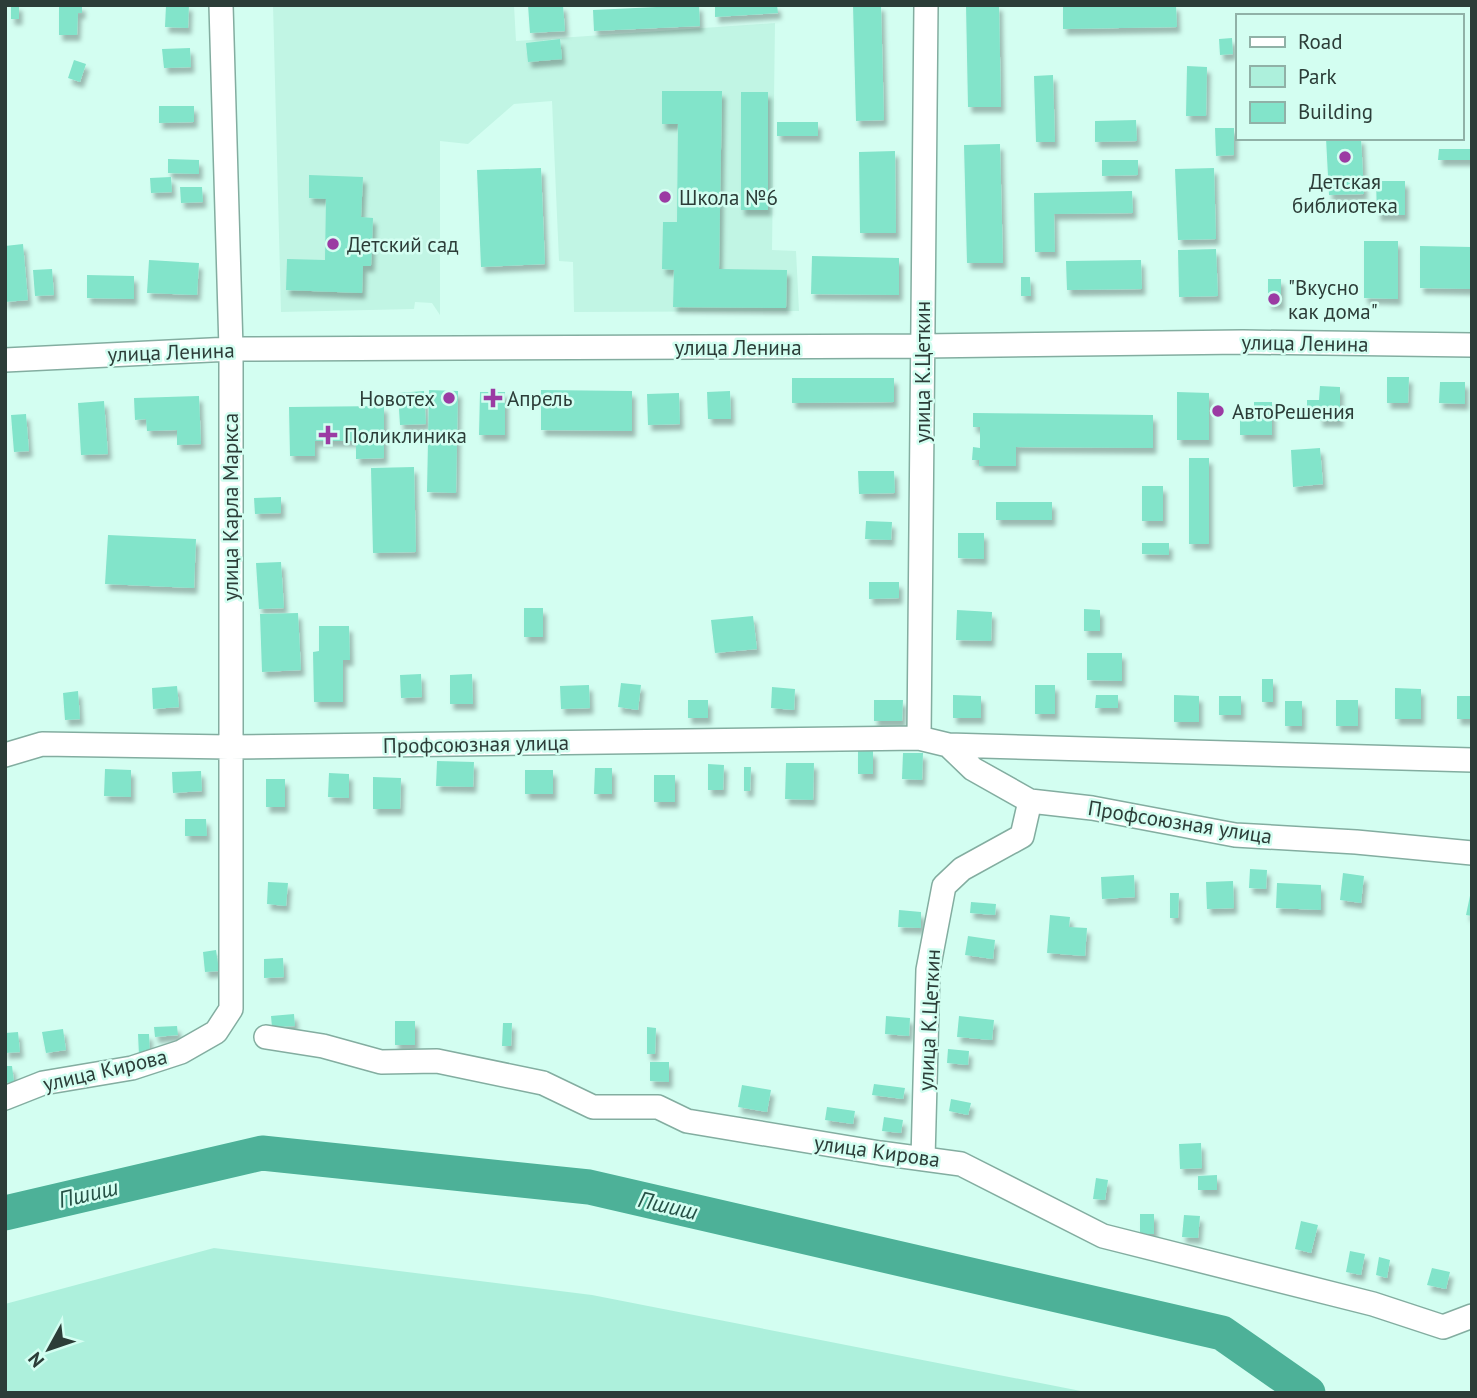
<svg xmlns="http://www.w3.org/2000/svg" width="1477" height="1398" font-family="'PT Sans',sans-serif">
  <defs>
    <filter id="shadow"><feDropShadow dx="3.5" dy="6" stdDeviation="2" flood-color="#0004"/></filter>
  </defs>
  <rect width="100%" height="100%" fill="#d3fef1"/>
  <path fill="#c1f5e4" d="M273,5H514L516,41L775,23L772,250L796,251L799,311L574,312L573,262L559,261L552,101L514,104L468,144L440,141V315L432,303L415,302L414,309L281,312Z"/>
  <path fill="#adf0dc" d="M214,1248L592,1295L1091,1393H5V1304Z"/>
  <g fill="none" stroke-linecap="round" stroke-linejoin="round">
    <path stroke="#4db198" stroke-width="35" d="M5,1213L262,1153L589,1187L1222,1333L1308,1393"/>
  </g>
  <path fill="#82e4ca" filter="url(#shadow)" d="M11,5H19V19H11Z
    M59,5H82V13H78L77,35H59Z
    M166,5H189L188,28L165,27Z
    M528,5H563L565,31L530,33Z
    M699,5L700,26L594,31L593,10Z
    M715,5H777L778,13L715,17Z
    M853,5H881L884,120L856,121Z
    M966,5H999L1001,107H968Z
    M1063,5H1176L1177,27L1063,29Z
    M1232,38L1233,54L1220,55L1219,39Z
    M560,39L562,59L528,62L526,43Z
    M190,48L191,67L164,68L162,49Z
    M74,60L86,64L80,82L68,78Z
    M1187,66L1207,67L1206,116H1186Z
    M1053,75L1055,142H1036L1034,76Z
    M662,91H722L719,269L787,270L786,308L673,307L674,270L662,269L663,222H677L678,124H662Z
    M741,92H768V210H741Z
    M159,106H194V122L159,123Z
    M1136,120L1137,141L1095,142V121Z
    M777,122H818V136H777Z
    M1215,128H1234V155L1216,156Z
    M1326,138H1361L1364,194L1329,195Z
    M1000,144L1003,263H967L964,145Z
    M1439,149H1472V160H1438Z
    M895,151L896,233H860L859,152Z
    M168,159L199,160V174L168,173Z
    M1102,160H1138V175L1102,176Z
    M541,168L545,264L481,267L477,170Z
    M1214,168L1216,239L1178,240L1175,169Z
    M309,175L363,177L361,217L373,218L371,266H363L362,293L286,290L287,259L325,260L326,199L309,198Z
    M171,177L172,192L151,193L150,178Z
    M1376,181H1405V215H1377Z
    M180,187H202L203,202L181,203Z
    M1132,191L1133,213L1054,214L1055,252H1035L1034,193Z
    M1364,241H1398V299L1364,298Z
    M23,244L28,300L5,302V246Z
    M1420,246L1472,247V289L1420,288Z
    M1216,249L1218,296L1179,297L1178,250Z
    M812,256L899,258V295L811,294Z
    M149,260L199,263L197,295L147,293Z
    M1141,260L1142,289L1067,290L1066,261Z
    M52,269L54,295L35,296L33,270Z
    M87,275L134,276V299L87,298Z
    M1021,277H1030L1031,296H1021Z
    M1268,279H1281V304H1268Z
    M1387,377H1409L1408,403H1387Z
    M792,378H894V402L792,403Z
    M1440,382H1465V404L1439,403Z
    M1320,386L1340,387V421H1319V410H1307V400H1319Z
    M429,390L458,391L456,493L427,492Z
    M541,390L632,391V431L541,430Z
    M424,391L426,424L400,425L398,393Z
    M730,391L731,419H708L707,392Z
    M480,392H505V435H479Z
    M1177,392L1209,393V440H1177Z
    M679,393L680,424L648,425L647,394Z
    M199,396L201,444L177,445V430L147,431L146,419L135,420L134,398Z
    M104,401L108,454L81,455L78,403Z
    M1254,402H1272V435H1240V413H1254Z
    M384,406V458L356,459V441H315V456H290L289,407Z
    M973,413L1153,415V448L1016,447V466H979V460H972L973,447L980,448V427H973Z
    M26,414L29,451L14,452L11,415Z
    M1320,448L1323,484L1293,487L1291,450Z
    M1189,458H1209V544H1189Z
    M414,467L416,552L373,553L371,468Z
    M858,471H894L895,493L859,494Z
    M1142,486H1163V521H1142Z
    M281,497V513L255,514L254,498Z
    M996,502H1052V520H996Z
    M866,521L892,522L891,540L865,539Z
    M958,533H984V559L958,558Z
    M108,535L196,539L194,588L105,584Z
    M1142,543H1169V555L1142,554Z
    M281,562L284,608L259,609L256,563Z
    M869,582H899V598L869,599Z
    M524,608H543V637H524Z
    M1084,609L1100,610V631H1084Z
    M957,610L992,612L991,641L956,640Z
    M298,613L301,670L262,672L260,614Z
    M753,616L757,649L715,653L711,620Z
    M319,626H349L350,660H343V702H314L313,652L319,651Z
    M1087,653H1122V681L1087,680Z
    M421,674L422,697L401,698L400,675Z
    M472,674L473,704H450V675Z
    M1262,679H1273V702H1262Z
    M621,683L641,685L638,710L618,707Z
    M589,685L590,708L561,709L560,686Z
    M1035,685H1055V714H1035Z
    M177,686L179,707L153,709L152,688Z
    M772,687L795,689L794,710L771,708Z
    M1395,688L1421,689V719H1395Z
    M78,691L80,719L65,720L63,693Z
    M953,695L981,696V718H953Z
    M1096,695H1118V708H1095Z
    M1174,695L1199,696V722H1174Z
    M1219,696H1241V715H1219Z
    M1457,696H1472V719H1457Z
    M688,700H708V718H688Z
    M874,700H903L902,721H874Z
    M1336,700H1358V726H1336Z
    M1285,701H1302V726H1285Z
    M858,751H873V774H858Z
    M903,753H923L922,780L902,779Z
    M437,761L474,762L473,787L436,786Z
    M786,763H814L813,800L785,799Z
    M708,764L724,765L723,790H708Z
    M744,767H751L750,791H744Z
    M595,768H612V794H594Z
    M105,769L131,770V797L104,796Z
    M525,770H553V794H525Z
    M201,771L202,791L173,793L172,772Z
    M329,773L349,774V798L328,797Z
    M654,775H675V802H654Z
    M373,777L401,778L400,809H373Z
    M266,779H285V807H266Z
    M185,819H206L207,836H185Z
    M1250,869L1267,870L1266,889L1249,888Z
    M1343,873L1364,876L1361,903L1340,900Z
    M1134,875L1135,897L1102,899L1101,877Z
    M1233,881L1234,908L1207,909L1206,882Z
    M268,882L288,883L286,906L267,904Z
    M1277,883L1321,885V910L1276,908Z
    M1471,891H1472V916L1466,915Z
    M1170,893H1179L1178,918H1170Z
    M971,902L996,904L995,915L970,913Z
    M899,910L921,912V928L898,927Z
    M1050,915L1070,917L1069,927L1087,928L1085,956L1047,953Z
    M968,936L995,940L993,959L965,955Z
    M216,950L219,971L205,972L203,952Z
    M283,958L284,977L264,978V959Z
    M294,1014L295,1026L272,1027L271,1016Z
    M886,1016L910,1018L909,1036L885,1034Z
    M959,1016L994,1020L992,1040L957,1037Z
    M395,1021H415V1045H395Z
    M503,1023H512L511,1046H502Z
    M177,1026L178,1035L155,1037L154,1027Z
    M647,1027L656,1028L655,1054H647Z
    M63,1029L66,1050L46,1053L42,1032Z
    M18,1032L20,1052L5,1053V1033Z
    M138,1034H149L150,1054L139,1055Z
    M948,1049L969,1051L968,1065L947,1063Z
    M650,1062H669V1082L650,1081Z
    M5,1066H12L14,1082L5,1083Z
    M874,1084L905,1088L903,1099L872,1095Z
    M742,1085L771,1090L767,1112L738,1107Z
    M951,1099L971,1103L968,1115L949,1111Z
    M827,1107L855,1111L853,1124L825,1120Z
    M884,1117L903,1120L901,1133L882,1131Z
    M1201,1143L1202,1168L1180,1169L1179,1144Z
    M1217,1175V1190H1198V1176Z
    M1096,1178L1108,1180L1105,1200L1093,1199Z
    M1140,1214H1154V1234H1140Z
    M1184,1215L1200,1216L1198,1238L1182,1237Z
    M1301,1221L1318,1225L1311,1253L1295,1249Z
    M1350,1251L1365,1254L1361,1275L1346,1272Z
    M1379,1257L1390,1260L1387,1278L1376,1275Z
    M1432,1268L1450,1272L1446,1289L1427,1285Z"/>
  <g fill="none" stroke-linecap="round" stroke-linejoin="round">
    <g stroke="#83ada0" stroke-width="26">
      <path id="minor" d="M5,360L231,349L922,346L1243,342L1472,345
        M919,738L926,5
        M948,745L973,769L1030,801L1092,808L1235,835L1356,842L1472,853
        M5,755L42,744L229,747L919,738L948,745L1472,760
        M266,1037L323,1046L381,1062L437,1061L543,1083L593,1107H658L687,1121L880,1153L961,1164L1103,1236L1373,1304L1443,1327L1472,1316
        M5,1098L43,1083L132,1068L181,1052L216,1032L231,1009V349L221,5
        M923,1159L928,970L944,886L962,869L1022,836L1030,801"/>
    </g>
    <use href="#minor" stroke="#fff" stroke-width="23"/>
  </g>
  <g fill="#9b3ba3" stroke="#d3fef1" stroke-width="2.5">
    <circle cx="1345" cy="157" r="7"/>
    <circle cx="665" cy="197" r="7"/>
    <circle cx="333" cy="244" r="7"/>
    <circle cx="1274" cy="299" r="7"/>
    <circle cx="449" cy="398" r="7"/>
    <path d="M489.5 387.5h7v7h7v7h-7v7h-7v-7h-7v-7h7z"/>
    <circle cx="1218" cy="411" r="7"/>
    <path d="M324.5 424.5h7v7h7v7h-7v7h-7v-7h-7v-7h7z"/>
  </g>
  <g text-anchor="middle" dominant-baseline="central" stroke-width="5" stroke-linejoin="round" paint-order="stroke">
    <g font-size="21" fill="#2c3d38" stroke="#d3fef1" text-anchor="start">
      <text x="1345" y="181" text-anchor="middle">Детская<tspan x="1345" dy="24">библиотека</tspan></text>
      <text x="679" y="197">Школа №6</text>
      <text x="347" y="244">Детский сад</text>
      <text x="1288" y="287">"Вкусно<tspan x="1288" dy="24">как дома"</tspan></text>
      <text x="435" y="398" text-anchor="end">Новотех</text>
      <text x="507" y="398">Апрель</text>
      <text x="1232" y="411">АвтоРешения</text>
      <text x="344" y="435">Поликлиника</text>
    </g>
    <g font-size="21" fill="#2c3d38" stroke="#d3fef1">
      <text transform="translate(1305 343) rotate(1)">улица Ленина</text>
      <text x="738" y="347">улица Ленина</text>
      <text transform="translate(171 352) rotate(-2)">улица Ленина</text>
      <text transform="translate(922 372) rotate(-90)">улица К.Цеткин</text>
      <text transform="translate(230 507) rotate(-90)">улица Карла Маркса</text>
      <text transform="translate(476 744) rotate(-1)">Профсоюзная улица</text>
      <text transform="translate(1180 822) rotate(9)">Профсоюзная улица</text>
      <text transform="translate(929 1020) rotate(-87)">улица К.Цеткин</text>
      <text transform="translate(105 1070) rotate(-13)">улица Кирова</text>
      <text transform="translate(877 1151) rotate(8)">улица Кирова</text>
    </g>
    <g font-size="23" font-style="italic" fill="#265146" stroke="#d3fef1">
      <text transform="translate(88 1193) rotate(-13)">Пшиш</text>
      <text transform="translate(668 1205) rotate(13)">Пшиш</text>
    </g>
  </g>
  <rect width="1477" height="1398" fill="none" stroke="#2c3d38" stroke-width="14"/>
  <rect x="1236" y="14" width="228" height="126" fill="#d3fef1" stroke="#90b1a7" stroke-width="2"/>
  <rect x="1250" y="37" width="35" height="10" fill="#ffffff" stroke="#90b1a7" stroke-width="2"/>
  <text x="1298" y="49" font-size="21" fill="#2c3d38">Road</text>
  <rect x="1250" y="66" width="35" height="21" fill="#adf0dc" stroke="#90b1a7" stroke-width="2"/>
  <text x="1298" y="84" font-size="21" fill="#2c3d38">Park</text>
  <rect x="1250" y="102" width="35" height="21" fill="#82e4ca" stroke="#90b1a7" stroke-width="2"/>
  <text x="1298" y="119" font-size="21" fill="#2c3d38">Building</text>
  <g transform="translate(49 1349) rotate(230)" stroke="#d3fef1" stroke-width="5" paint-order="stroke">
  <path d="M0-5L12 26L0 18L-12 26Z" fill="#2c3d38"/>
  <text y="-10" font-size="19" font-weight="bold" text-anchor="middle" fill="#2c3d38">N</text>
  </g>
</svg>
